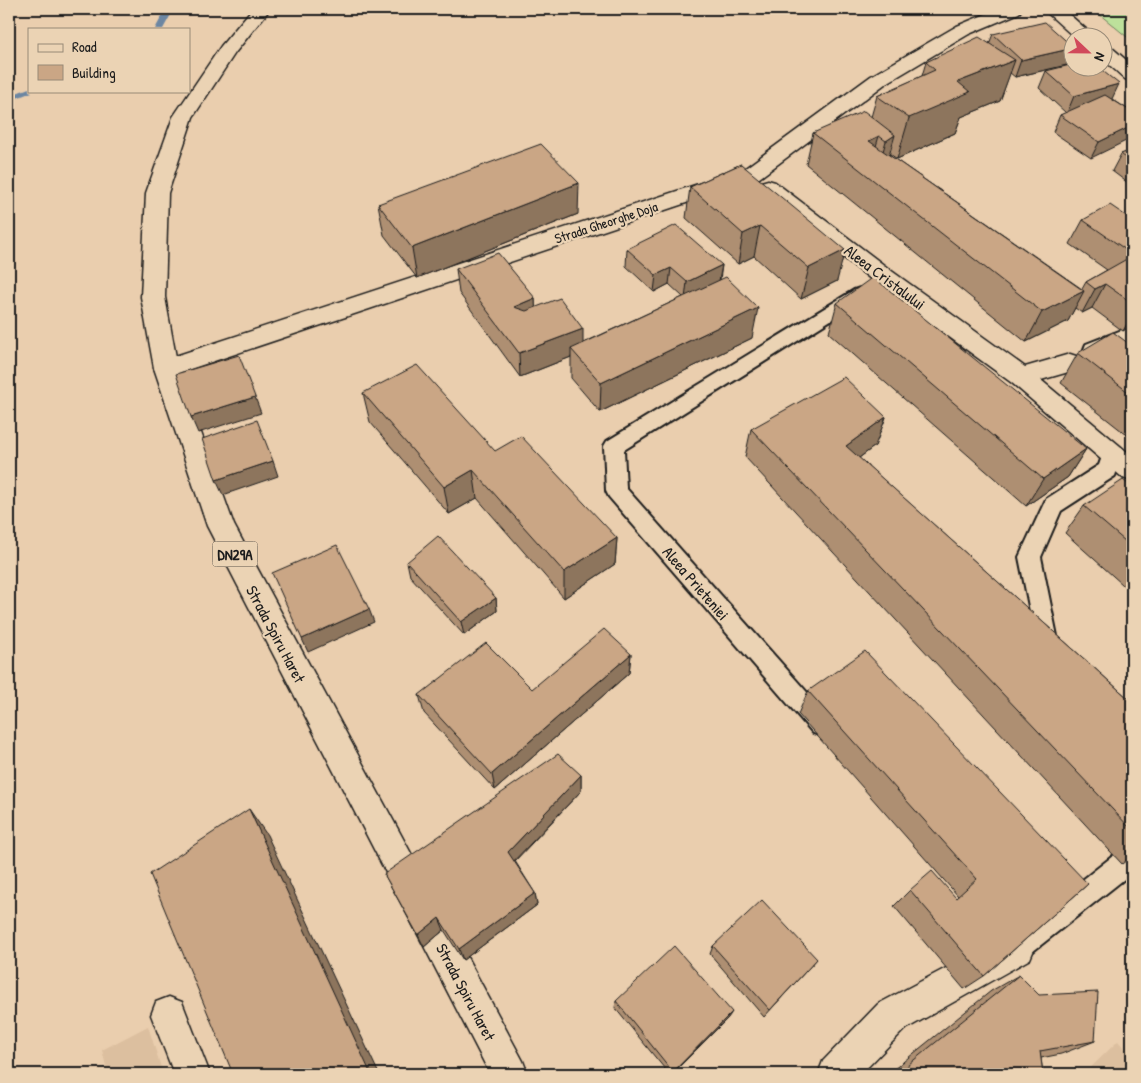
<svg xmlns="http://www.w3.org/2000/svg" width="1141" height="1083" font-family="'Patrick Hand',sans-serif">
  <rect width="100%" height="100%" fill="#eaceae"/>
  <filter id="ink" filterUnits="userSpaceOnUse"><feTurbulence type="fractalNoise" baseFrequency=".02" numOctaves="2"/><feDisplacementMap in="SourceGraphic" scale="10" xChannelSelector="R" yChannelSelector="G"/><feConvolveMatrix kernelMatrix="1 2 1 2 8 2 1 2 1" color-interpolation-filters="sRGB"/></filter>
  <g filter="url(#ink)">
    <path fill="#dcbf9f" d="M148,1026L163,1074H108L102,1050Z
      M1118,1041L1132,1057V1074H1084Z"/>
    <path fill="#bde19b" stroke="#6c7e5c" d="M1093,9H1132V41Z"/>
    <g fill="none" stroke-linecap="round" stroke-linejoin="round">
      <path fill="#6c86a2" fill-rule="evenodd" d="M166,9H174L163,29H155Z
        M29,88V91L32,92L9,101V96Z"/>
      <g stroke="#1c1c1c" stroke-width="4">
        <path id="lane" d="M860,288L866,290L869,294L866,298L624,450L626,488L829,717L833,725L829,733L821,736L813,733L609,497L606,491L604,446L607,441L854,290Z
          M1132,326V339L1093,356L1086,354L1084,349L1086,344Z
          M1112,446L1119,448L1122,454L1115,476L1061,511L1041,557L1060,651L1057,658L1049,661L1041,658L1038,651L1019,557L1046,499L1099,465L1105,448Z
          M1132,844V873L1027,956L1018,960C1006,956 1001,950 997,938L1001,929L1010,925L1020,929L1123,848Z"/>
      </g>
      <g stroke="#1c1c1c" stroke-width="3">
        <path id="street" d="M998,9H1022L1019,13L969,34L885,84L758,179L175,374L166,377L157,374L154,368L157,362L744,169L871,76L957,26Z
          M1043,9H1063L1096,38H1075Z
          M1104,45L1111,47L1132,65V81L1125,79L1104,60Z
          M768,180L775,182L893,272L1025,367L1070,354L1079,357L1082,363L1079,369L1041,380L1132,456V481L1123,478L1012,383L877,284L761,192L757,187L761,182Z
          M1018,930L1030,935L1035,947L1030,959L904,1030L861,1074H818L823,1061L878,1004Z
          M169,997L182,1002L210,1074H174L151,1015L156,1002Z"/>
      </g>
      <g stroke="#1c1c1c" stroke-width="3">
        <path id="primary" d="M252,9H270L235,53L193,117L168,193L165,297L178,368L234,525L523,1061L528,1074H490L207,526L154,368L141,297L146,193L173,117L221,46Z"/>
      </g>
      <use href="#lane" fill="#ebd3b4" fill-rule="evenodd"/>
      <use href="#street" fill="#ebd3b4" fill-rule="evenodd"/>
      <use href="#primary" fill="#ebd3b4" fill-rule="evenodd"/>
    </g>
    <path fill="#ae8f72" stroke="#1c1c1c" d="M993,34L1067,65L1015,77L1010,73L1000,101L961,117L955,133L897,159L890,154L889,155L1082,289L1086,282L1107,270L1070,244L1083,220H1132V325L1123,331L1092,308L1082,313L1075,308L1068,321L1026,342L806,164L813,133L871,117L877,96L922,76L926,62L989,44Z
      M1046,71L1112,99L1132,112L1091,158L1053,132L1060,115L1066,113L1039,88Z
      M1132,150V186L1112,171L1121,154Z
      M741,164L837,281L801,299L754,256L738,264L686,218L690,187Z
      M378,204L578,214L417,278L384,235Z
      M627,249L722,265L720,280L752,338L600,412L571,378V357L520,377L459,293L456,269L535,298V307L583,343L683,297L669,284L654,292L626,266Z
      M837,303L1086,449L1068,477L1026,506L829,333Z
      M1132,346V439L1061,383L1078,353Z
      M363,393L495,451L617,538L615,564L564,598L477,498L449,514L370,422Z
      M886,417L875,446L859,458L1129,699L1132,696V856L1122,864L745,457L751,429Z
      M1132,487V593L1065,533L1084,506Z
      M407,562L496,598L497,611L464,635L410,576Z
      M631,654L629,673L495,790L424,713L419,695L532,689Z
      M808,691L1088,884L984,976L964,989L894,906L910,890L956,898L958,896L798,714Z
      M581,775V791L515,861L535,893L537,905L463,960L444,930L424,947L384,874Z
      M713,946L817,959L764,1017L710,954Z
      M1019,975L1039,995L1095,1041L1061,1054L1041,1058L1043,1074H888L991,991Z
      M616,1001L728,1018L672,1074H669L615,1008Z"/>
    <path fill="#8d745d" stroke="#1c1c1c" d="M1074,48L1067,65L1015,77L1021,60Z
      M1015,60L1000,101L961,117L955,133L897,159L909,118L958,82Z
      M1119,84L1111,101L1067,113L1074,96Z
      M1132,126V138L1091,158L1099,142Z
      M895,135L886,166L877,172L886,141Z
      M879,136L870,167L869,141Z
      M579,183L578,214L417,278L412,248Z
      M760,226L754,256L738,264L743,234Z
      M845,250L837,281L801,299L809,268Z
      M722,265L719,281L685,299L687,282Z
      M671,268L669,284L654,292L656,275Z
      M1105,284L1092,308L1082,313L1095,289Z
      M1084,291L1068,321L1026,342L1042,312Z
      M535,298L536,322L514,307Z
      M758,308L752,338L600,412L601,383Z
      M1132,315V325L1123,331Z
      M583,329V353L571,349V357L520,377L519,353Z
      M255,397L261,413L198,433L191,417Z
      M886,417L875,446L836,475L846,446Z
      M1086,449L1068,477L1026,506L1043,479Z
      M273,461L278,476L223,495L216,480Z
      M473,470L477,498L449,514L444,487Z
      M617,538L615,564L564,598V572Z
      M496,598L497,611L464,635L461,622Z
      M369,609L374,622L308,652L302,639Z
      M631,654L629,673L495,790L492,774Z
      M581,775V791L510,865L508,852Z
      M249,809L267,835L379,1074H367Z
      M535,893L537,905L463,960L459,949Z
      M439,918L444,930L424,947L418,935Z
      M732,1012L728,1018L672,1074L673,1072Z"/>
    <path fill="#caa685" stroke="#1c1c1c" d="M1045,22L1074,48L1021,60L993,34Z
      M979,37L1015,60L958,82L970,92L909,118L877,96L935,70L926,62Z
      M1074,64V68H1099L1119,84L1074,96L1046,71Z
      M1105,95L1132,112V126L1099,142L1060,115Z
      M864,111L895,135L886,141L879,136L869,141L1084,291L1042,312L813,133Z
      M541,144L579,183L412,248L378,204Z
      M1132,150V163L1121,154Z
      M741,164L845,250L809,268L760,226L743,234L690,187Z
      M1110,205L1132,220V254L1083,220Z
      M676,225L722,265L687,282L671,268L656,275L627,249Z
      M498,253L535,298L514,307L526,311L560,298L583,329L519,353L456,269Z
      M1132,256V303L1105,284L1095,289L1086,282Z
      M726,277L758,308L601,383L571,349Z
      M873,277L1086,449L1043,479L837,303Z
      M1113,332L1132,346V395L1078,353Z
      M239,355L255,397L191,417L176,374Z
      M417,365L495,451L521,436L617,538L564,572L473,470L444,487L363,393Z
      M844,377L886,417L846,446L1129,699L1132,696V830L751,429Z
      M257,420L273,461L216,480L202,439Z
      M1123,480L1132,487V547L1084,506Z
      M438,536L496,598L461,622L407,562Z
      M337,545L369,609L302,639L272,573Z
      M604,629L631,654L492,774L419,695L486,643L532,689Z
      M865,651L1088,884L984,976L910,890L932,871L956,898L977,879L808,691Z
      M558,754L581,775L508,852L535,893L459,949L439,918L418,935L384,874Z
      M249,809L370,1072L367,1074H233L150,874Z
      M762,900L817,959L770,1010L713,946Z
      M674,946L732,1012L673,1072L616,1001Z
      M1019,975L1039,995L1098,992L1095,1041L1040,1051L1043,1074H904L909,1064Z"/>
  </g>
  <g text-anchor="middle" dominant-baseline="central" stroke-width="4.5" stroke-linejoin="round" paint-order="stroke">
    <g font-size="14" fill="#1c1c1c" stroke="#ebd3b4">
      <text transform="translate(606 222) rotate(-18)">Strada Gheorghe Doja</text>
    </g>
    <rect fill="#ebd3b4" stroke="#5a534a" stroke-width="1" x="212.5" y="541.5" width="45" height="25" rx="4"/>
    <g font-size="15" font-weight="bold" fill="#1c1c1c">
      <text x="235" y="554">DN29A</text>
    </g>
    <g font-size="16" fill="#1c1c1c" stroke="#ebd3b4">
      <text transform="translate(885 277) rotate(37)">Aleea Cristalului</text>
      <text transform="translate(696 583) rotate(49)">Aleea Prieteniei</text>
      <text transform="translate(276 634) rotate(62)">Strada Spiru Haret</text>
      <text transform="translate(466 992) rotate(62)">Strada Spiru Haret</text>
    </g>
  </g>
  <rect width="1141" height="1083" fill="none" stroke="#ebd3b4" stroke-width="30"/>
  <rect x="15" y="15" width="1111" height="1053" fill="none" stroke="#1c1c1c" stroke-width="2" filter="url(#ink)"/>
  <rect x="28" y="28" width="162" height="65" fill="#ebd3b4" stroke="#988a77"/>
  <rect x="38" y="44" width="25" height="8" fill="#ebd3b4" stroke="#988a77"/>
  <text x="72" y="52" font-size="15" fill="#1c1c1c">Road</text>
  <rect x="38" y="65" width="25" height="15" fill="#caa685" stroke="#988a77"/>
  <text x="72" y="78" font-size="15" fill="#1c1c1c">Building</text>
  <g transform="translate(1088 52) rotate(112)"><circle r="24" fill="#ebd3b4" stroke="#988a77"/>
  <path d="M0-4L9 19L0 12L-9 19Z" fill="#d1495b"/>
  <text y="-8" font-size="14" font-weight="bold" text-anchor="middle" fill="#1c1c1c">N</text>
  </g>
</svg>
